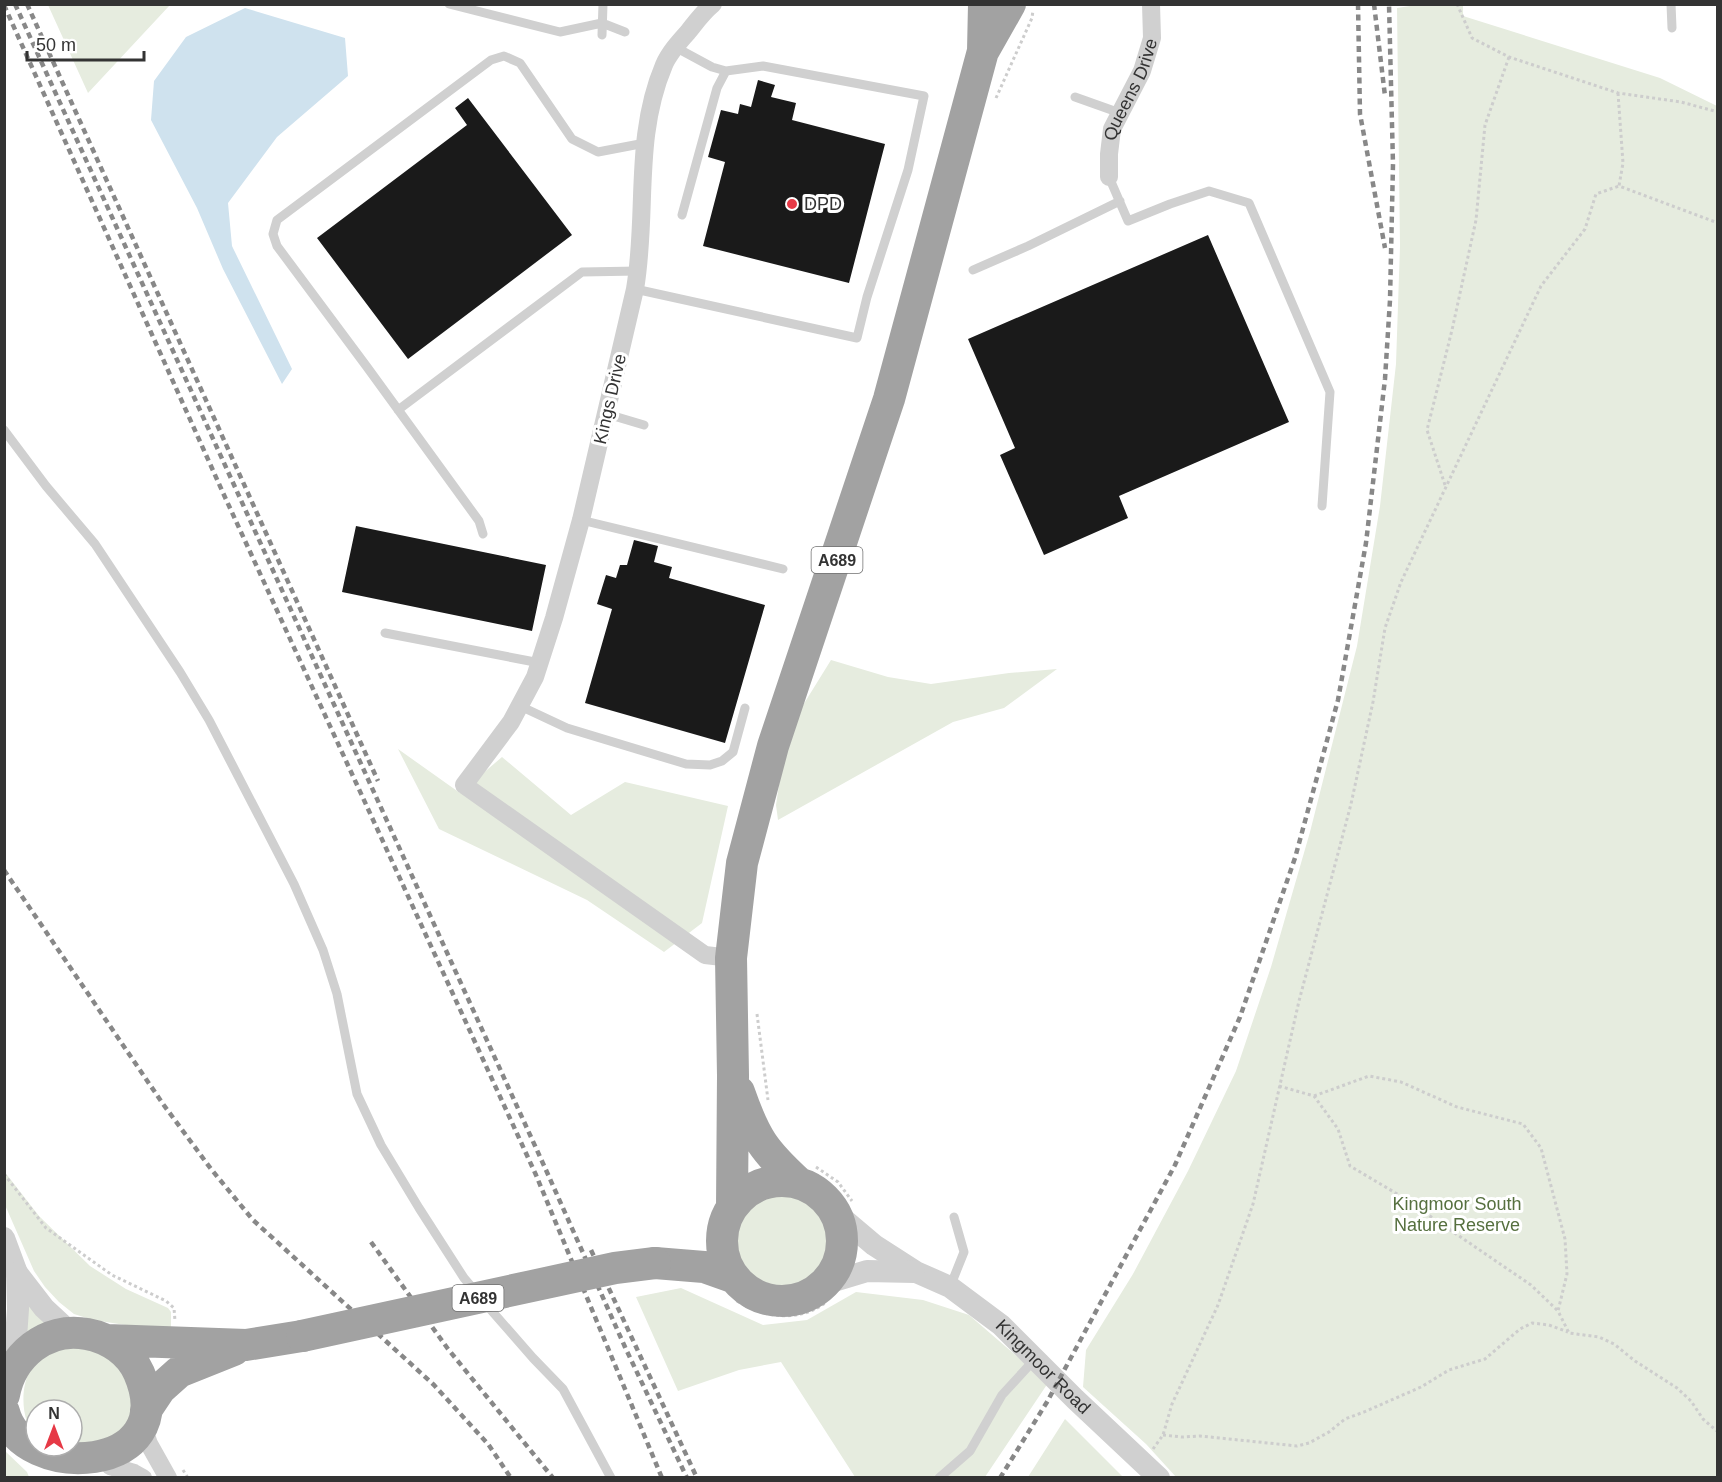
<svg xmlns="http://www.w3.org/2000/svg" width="1722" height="1482" font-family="Helvetica,sans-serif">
  <rect width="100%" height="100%" fill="#fff"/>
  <path fill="#e6ecdf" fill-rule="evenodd" d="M48,5H170L88,93Z
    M1411,5H1463V16L1660,78L1717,106V1477H1176L1146,1444L1083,1387L1086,1350L1133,1274L1188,1171L1236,1071L1271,967L1310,832L1357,646L1380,506L1396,364L1400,246L1397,8L1410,6Z
    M831,660L888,677L931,684L1009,673L1057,669L1004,708L953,722L778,820L776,805L787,731Z
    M398,749L460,793L502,757L571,815L625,782L728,806L702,923L664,952L587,900L439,829Z
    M4,1171L39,1216L90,1266L126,1289L168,1308L171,1312V1332L93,1320L74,1314L59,1302L45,1287L34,1271L5,1205Z
    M736 1238a48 48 0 1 1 96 0a48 48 0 1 1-96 0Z
    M681,1288L763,1325L807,1320L856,1292L923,1300L969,1315L1048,1383L985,1477H855L781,1362L739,1370L678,1391L636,1297Z
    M26,1295L51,1322L27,1332Z
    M73,1342C117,1347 143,1373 133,1420C129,1435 115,1450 100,1456C18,1482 0,1369 55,1345C60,1344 67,1343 73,1342ZM36,1410H72V1446H36Z
    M1065,1419L1123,1477H1028Z
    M4,1450L27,1472L29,1477H5Z"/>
  <path fill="#cfe2ee" d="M245,8L345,38L348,76L277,137L228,203L232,246L292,369L282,384L223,269L197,208L151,120L154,81L186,37Z"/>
  <path fill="#1a1a1a" d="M758,80L775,85L771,97L796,103L792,120L885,144L849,283L703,246L725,162L708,157L721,110L738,114L740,104L751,107Z
    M468,98L572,235L408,359L317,238L467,125L455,108Z
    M1208,235L1289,422L1119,496L1128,518L1044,555L1000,455L1015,448L968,339Z
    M356,526L546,565L532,631L342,592Z
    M634,540L658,546L654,562L672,567L669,578L765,605L725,743L585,703L612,609L597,604L606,575L616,578L620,565H627Z"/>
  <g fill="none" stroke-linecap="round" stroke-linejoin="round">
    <path stroke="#cdcdcd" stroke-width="3" stroke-dasharray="3 3" stroke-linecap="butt" d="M1457,4L1472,38L1509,57L1618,93L1681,102L1718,112
      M1618,93L1623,163L1619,186L1718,223
      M996,98L1032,18L1033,10
      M1445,485L1427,430L1452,330L1476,220L1485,125L1509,57
      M757,1014L768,1100
      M1279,1086L1314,1096L1338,1129L1350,1166L1399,1195L1531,1285L1558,1311
      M1314,1096L1369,1076L1401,1082L1457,1107L1523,1124L1541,1148L1565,1239L1567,1274L1558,1311L1569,1333L1599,1337L1614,1344L1635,1361L1677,1388L1691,1401L1703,1419L1718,1432
      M816,1167L838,1182L852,1201
      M4,1174L46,1228L112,1275L166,1301L174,1308L175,1321
      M737,1301C764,1318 800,1323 826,1302
      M1163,1435L1182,1437L1200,1436L1297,1446L1309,1443L1329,1432L1345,1419L1364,1412L1421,1387L1449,1370L1485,1359L1520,1329L1532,1323L1549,1325L1568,1332
      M1153,1449L1163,1435L1172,1404L1218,1305L1253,1204L1299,1001L1351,804L1373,702L1385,628L1401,582L1541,286L1585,229L1596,194L1619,186
      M183,1470L188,1478"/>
    <path stroke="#d0d0d0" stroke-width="9" d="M449,4L560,32L602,23L625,32
      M1671,4L1672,28
      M602,35L603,4
      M1075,97L1120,113
      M1109,177L1128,221L1170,204L1209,191L1249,203L1330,392L1322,506
      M682,215L717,88L726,71
      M973,270L1028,246L1120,201
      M635,289L857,338L867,297L908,170L924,96L763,66L726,71L712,67L675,47
      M398,410L582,272L638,271
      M607,414L644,425
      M4,430L46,486L95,544L180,672L209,720L294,884L323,950L337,994L357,1094L381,1145L419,1208L464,1278L475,1291
      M581,520L783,569
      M483,534L479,521L367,367L277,246L273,234L277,220L491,60L504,56L520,63L572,139L598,152L645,143
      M385,633L540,663
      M520,706L567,728L686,764L710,765L722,761L733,752L745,708
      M950,1287L964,1252L954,1217
      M484,1302L533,1358L563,1389L611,1478
      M939,1478L970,1451L1002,1395L1035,1359"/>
    <g stroke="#d0d0d0" stroke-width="18">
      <path d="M713,4C703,12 696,22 688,32C679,42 669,53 664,65C633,138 648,214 635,289L581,520L554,618L535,677L511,722L464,785L705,955L731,958"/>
      <path id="s1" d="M1109,177V154L1112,129L1142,71L1152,38L1151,4"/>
      <path d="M143,1426L149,1444L168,1478"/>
      <path d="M110,1466L134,1473L143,1478"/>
    </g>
    <g stroke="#d0d0d0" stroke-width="22">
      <path id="s2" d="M835,1212L874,1245L916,1272L950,1287L1001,1325L1075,1399L1159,1478"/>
      <path d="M4,1238L17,1273L18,1309L14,1366"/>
      <path d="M17,1273L44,1308L71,1333"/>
      <path d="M824,1284L867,1271L914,1272"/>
    </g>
    <path stroke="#a2a2a2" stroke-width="32" d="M984,50L1010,4
      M739,1092C755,1138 764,1151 799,1183
      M722 1241a60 60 0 1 1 120 0a60 60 0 1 1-120 0Z
      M732,1207L733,1075L731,958L742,863L773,746L889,399L983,51L984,4
      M655,1263L704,1267L735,1278
      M107,1340L246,1345L302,1336
      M4,1395C11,1356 46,1326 87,1334C109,1338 130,1352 139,1373C183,1475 21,1482 4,1412
      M146,1410L160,1389L179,1372L234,1350"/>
    <path stroke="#888" stroke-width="4.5" stroke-dasharray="6 4.5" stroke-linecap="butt" d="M15,4L546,1170L625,1347L687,1478
      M27,4L378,781
      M1358,4L1360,114L1385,248
      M1374,4L1385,96
      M4,5L224,495L536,1175L662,1478
      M4,870L163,1104L211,1169L253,1220L434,1385L488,1444L511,1478
      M371,1242L448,1349L553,1478
      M591,1250L697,1478
      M1000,1478L1047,1402L1175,1165L1240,1017L1295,858L1338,700L1366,543L1385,379L1390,300L1393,164L1389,4"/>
    <path stroke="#a2a2a2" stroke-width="32" d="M302,1336L615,1268L655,1263"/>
  </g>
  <circle fill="#e63946" stroke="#fff" stroke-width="2" cx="792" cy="204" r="6"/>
  <g text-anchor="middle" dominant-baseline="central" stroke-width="6" stroke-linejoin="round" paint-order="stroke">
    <g fill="#fff" stroke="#707070" stroke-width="1.5">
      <rect x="811.5" y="547" width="51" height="26" rx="4.5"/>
      <rect x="452.5" y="1285" width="51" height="26" rx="4.5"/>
    </g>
    <g font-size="16" font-weight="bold" fill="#333">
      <text x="837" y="560">A689</text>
      <text x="478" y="1298">A689</text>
    </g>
    <g font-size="18" fill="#333" stroke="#fff">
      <text stroke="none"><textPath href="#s1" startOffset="92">Queens Drive</textPath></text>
      <text transform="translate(610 399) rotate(-77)">Kings Drive</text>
      <text stroke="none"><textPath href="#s2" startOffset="261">Kingmoor Road</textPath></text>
    </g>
    <g font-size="18" fill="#333" stroke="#fff" text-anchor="start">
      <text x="804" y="204">DPD</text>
    </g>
    <g font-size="18" fill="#56703f" stroke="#fff">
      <text x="1457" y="1204">Kingmoor South<tspan x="1457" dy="21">Nature Reserve</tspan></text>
    </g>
  </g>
  <rect width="1722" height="1482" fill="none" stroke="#333333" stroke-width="12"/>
  <g transform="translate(54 1428)"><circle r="28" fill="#ffffff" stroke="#adadad" stroke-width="1.5"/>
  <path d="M0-4.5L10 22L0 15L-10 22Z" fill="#e63946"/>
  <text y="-9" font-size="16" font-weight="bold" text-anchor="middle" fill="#333333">N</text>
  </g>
  <path d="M27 51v9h117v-9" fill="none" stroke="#333333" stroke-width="3"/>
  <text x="36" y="51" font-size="18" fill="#333333" stroke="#ffffff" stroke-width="4.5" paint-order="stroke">50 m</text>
</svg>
